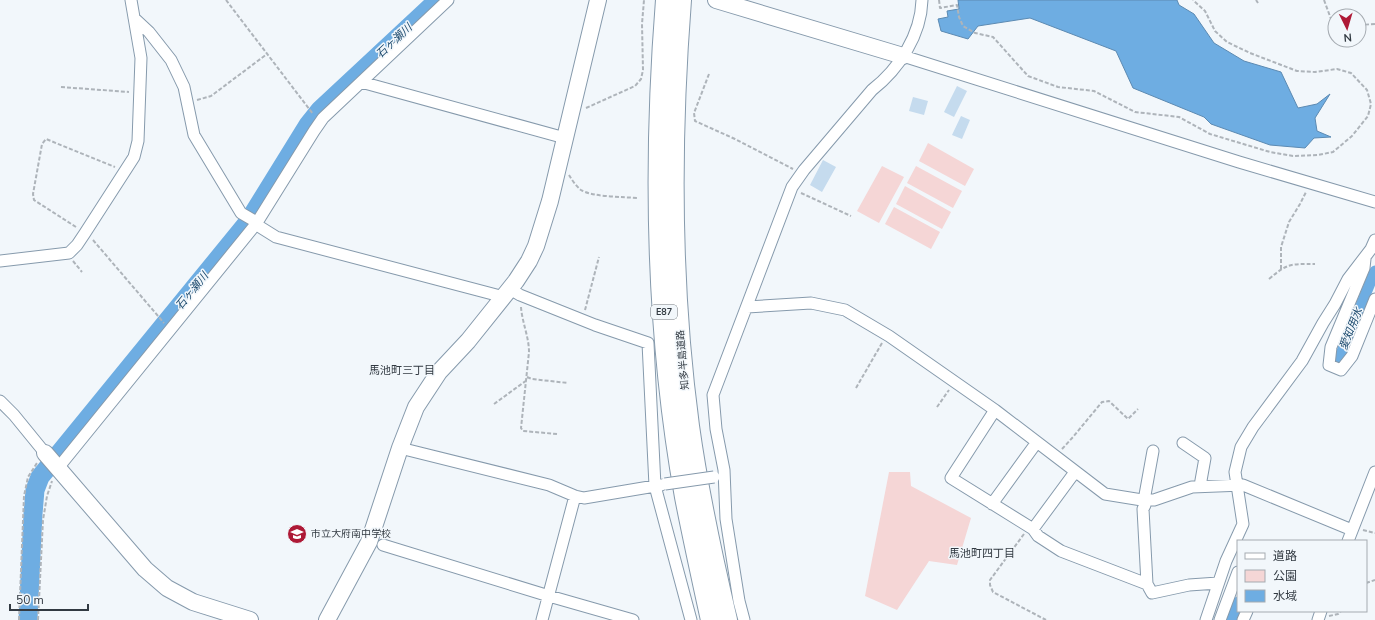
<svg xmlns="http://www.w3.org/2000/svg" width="1375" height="620" font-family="'Nunito Sans','Noto Sans JP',sans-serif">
  <rect width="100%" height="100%" fill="#f2f7fb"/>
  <path fill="#f5d6d6" d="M928,143L974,169L965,186L919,161Z
    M882,166L904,177L879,223L857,211Z
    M916,166L962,191L953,208L907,183Z
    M905,186L951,212L942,229L896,204Z
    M894,207L940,232L931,249L885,224Z
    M889,472H910L911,486L971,518L957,565L929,561L897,610L865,596Z"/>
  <path fill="#6eade2" stroke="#5c8ab2" d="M958,0H1177L1179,5L1194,14L1214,43L1244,61L1281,72L1298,108L1317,104L1330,94L1315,118L1317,131L1331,137L1314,138L1305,148L1270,145L1211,124L1204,117L1133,88L1116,51L1030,18L978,26L968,39L941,31L938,19L948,17L947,11L959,9Z"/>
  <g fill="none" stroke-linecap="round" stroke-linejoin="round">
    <path stroke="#6eade2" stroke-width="11" d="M1336,366L1375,271
      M1231,620L1238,602"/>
    <path stroke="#6eade2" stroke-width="19" d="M28,620L33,514L35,490L40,477L248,222L308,125L320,110L438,0"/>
  </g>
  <path fill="#c5dbee" d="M957,86L967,91L954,117L944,112Z
    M913,97L928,101L924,115L909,111Z
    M961,116L970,120L962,139L952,135Z
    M823,160L836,167L822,192L810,185Z"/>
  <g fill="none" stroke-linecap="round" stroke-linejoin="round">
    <g stroke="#869aac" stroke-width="13">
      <path id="street" d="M134,18L149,32L171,60L184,87L194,135L241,213L253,220L260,227L276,237L504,297
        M903,56L1239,162L1375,202
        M361,82L565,138
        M1365,259L1364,268L1331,347L1329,365L1341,370L1352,356L1375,299
        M0,261L69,253L77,245L85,233L134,157L138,141L141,58L131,0
        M510,289L520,295L595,325L648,343L655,486L691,620
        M747,307L811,303L845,310L889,336L995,410L1105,494L1142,500H1154L1192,487L1243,485L1352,530
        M0,401L14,415L45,453
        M995,410L951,478L1033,529L1075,472
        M1183,443L1205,458L1200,486
        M400,448L549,485L575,496L584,498L661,485
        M58,468L256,224L314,131L323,118L448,0
        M992,504L1037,442
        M1033,529L1038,536L1061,551L1147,584L1152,593L1189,585L1218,583
        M1348,541L1375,472
        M383,545L549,596L633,620
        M1147,584L1143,509L1145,505V495L1153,451
        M542,620L575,496
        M744,620L739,601L726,519L724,470L716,429L713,395L792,187L804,170L872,90C899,69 921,35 922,0
        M1206,620L1226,561L1243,524L1235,472L1241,447L1253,427L1302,361L1323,323L1335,304L1348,279L1371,249L1375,240
        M1220,620L1238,572
        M1243,620L1247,611
        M1318,620L1321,611"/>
    </g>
    <g stroke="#869aac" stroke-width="18">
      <path id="secondary" d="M716,0L903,56
        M45,453L145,569L167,588L193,602L250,620
        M327,620L369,542L400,448L416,407L439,372L468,341L516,281L529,261L536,246L550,201L598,0"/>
    </g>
    <g stroke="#869aac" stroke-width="22">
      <path id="highway" d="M666,0C653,164 656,335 685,497C693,538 702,579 711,620
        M681,0C670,142 670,285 689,426C698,491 712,556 727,620"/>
    </g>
    <path stroke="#aeb4ba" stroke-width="2" stroke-dasharray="4 2" stroke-linecap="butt" d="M226,0L313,114
      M939,0L940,8L957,5L959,17L963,26L975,33L993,37L1028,76L1058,87L1094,91L1135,112L1179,117L1210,134L1270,152L1293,156L1318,155L1333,152L1352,136L1368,116L1371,104L1367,90L1351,73L1337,69L1315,72L1297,71L1250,53L1227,42L1215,31L1205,11L1193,0
      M1256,0L1258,3
      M1324,0L1331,19L1335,21
      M1359,25L1375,24
      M709,74L694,113L695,121L735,139L793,169
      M61,87L129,92
      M197,100L211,96L267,54
      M586,108L635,86L641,79L643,70L642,24L644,0
      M569,175C572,180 576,186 581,190C592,197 624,197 638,198
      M801,193L851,216
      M76,227L34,200L33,194L42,144L46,139L115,167
      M93,240L164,323
      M73,261L82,272
      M1281,269V247L1289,222L1300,204L1306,192
      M1269,279C1288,263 1290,264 1315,264
      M521,307C522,322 529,337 529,352L521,428L523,431L557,434
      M585,310L599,257
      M527,377L532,379L568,383
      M856,388L882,343
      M494,404L527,380
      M937,407L949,390
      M1062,449L1073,437L1102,402L1109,401L1128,419L1138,409
      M1363,530L1375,533
      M1024,534L990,580V585L993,592L1046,620
      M1366,583L1375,580
      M1329,616L1338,614L1341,611
      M19,620L24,496L28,477L37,463
      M38,620L43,520L47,496L52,481"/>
    <use href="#street" stroke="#fff" stroke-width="11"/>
    <use href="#secondary" stroke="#fff" stroke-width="16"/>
    <use href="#highway" stroke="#fff" stroke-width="20"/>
    <g stroke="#869aac" stroke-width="13" stroke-linecap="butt">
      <path id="street-bridge" d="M665,484L714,477"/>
    </g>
    <use href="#street-bridge" stroke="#fff" stroke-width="11"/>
  </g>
  <defs>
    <g id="school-disc" transform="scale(1)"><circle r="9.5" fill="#ae1936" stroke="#f2f7fb"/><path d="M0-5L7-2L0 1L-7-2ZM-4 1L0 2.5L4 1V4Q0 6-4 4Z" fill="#fff"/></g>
  </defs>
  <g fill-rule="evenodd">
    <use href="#school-disc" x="297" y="534"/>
  </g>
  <g text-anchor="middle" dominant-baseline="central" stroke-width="3" stroke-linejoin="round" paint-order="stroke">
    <rect fill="#f2f7fb" stroke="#6c737a" stroke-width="1" x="651" y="305" width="26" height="14" rx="3"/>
    <g font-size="9" font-weight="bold" fill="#323a42">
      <text x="664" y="312">E87</text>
    </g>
    <g font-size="10" fill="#323a42" stroke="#f2f7fb">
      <text transform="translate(683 360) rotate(-95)">知多半島道路</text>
    </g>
    <g font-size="10" fill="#323a42" stroke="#f2f7fb" text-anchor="start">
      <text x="311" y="534">市立大府南中学校</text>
    </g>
    <g font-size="11" font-style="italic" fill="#1c4a6e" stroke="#f2f7fb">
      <text transform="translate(394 41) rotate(-43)">石ヶ瀬川</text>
      <text transform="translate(192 291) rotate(-51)">石ヶ瀬川</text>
      <text transform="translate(1351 329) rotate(-68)">愛知用水</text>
    </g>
    <g font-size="11" fill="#323a42" stroke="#f2f7fb">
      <text x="402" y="370">馬池町三丁目</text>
      <text x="982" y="553">馬池町四丁目</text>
    </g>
  </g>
  <rect x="1237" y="540" width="130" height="72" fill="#f2f7fb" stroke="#a5abb1"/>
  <rect x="1245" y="553" width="20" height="6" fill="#ffffff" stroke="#a5abb1"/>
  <text x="1273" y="560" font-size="12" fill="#323a42">道路</text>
  <rect x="1245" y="570" width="20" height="12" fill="#f5d6d6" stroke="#a5abb1"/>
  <text x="1273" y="580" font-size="12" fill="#323a42">公園</text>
  <rect x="1245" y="590" width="20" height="12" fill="#6eade2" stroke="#a5abb1"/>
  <text x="1273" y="600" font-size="12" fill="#323a42">水域</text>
  <g transform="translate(1347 28) rotate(175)"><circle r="19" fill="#f2f7fb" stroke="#a5abb1"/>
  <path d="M0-3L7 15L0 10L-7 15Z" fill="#ae1936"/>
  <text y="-6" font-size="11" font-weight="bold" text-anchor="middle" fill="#323a42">N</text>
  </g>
  <path d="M10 604v6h78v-6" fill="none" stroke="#323a42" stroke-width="2"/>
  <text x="16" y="604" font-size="12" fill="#323a42" stroke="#f2f7fb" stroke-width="3" paint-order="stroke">50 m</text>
</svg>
